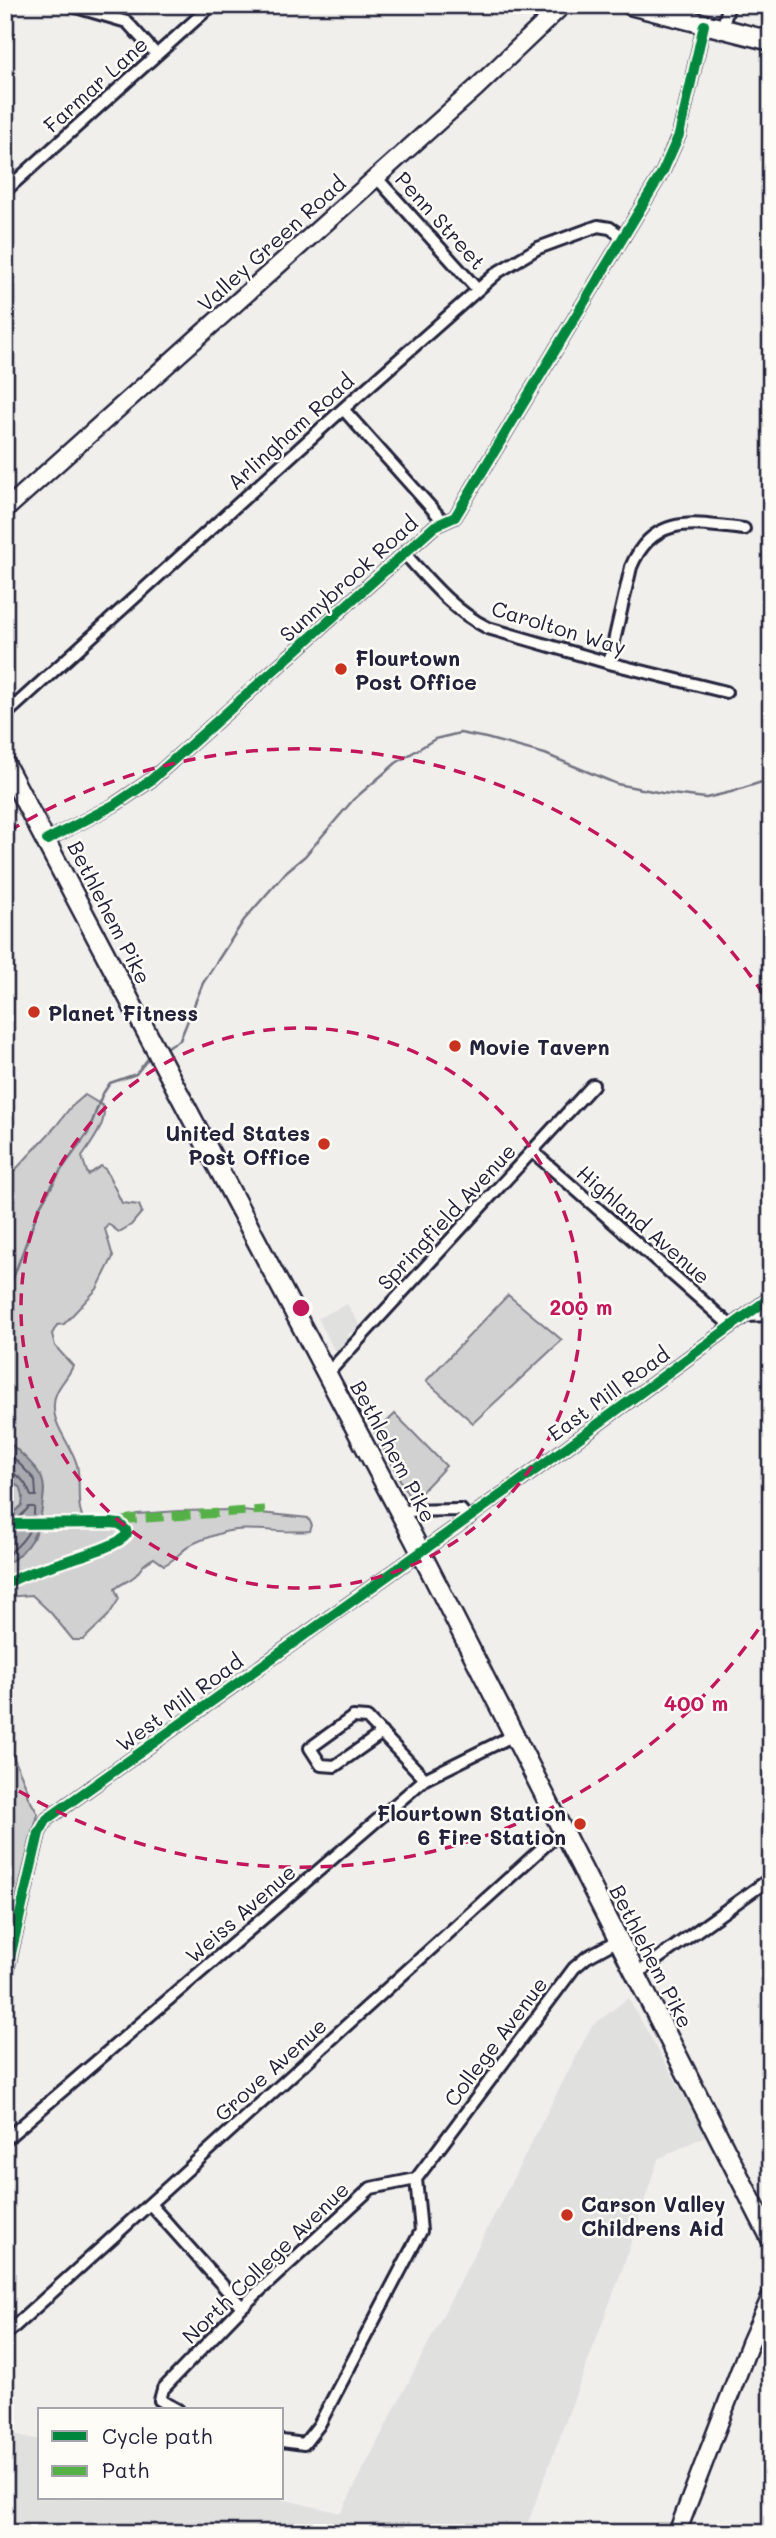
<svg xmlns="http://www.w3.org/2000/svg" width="776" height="2538" font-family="Mali,sans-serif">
  <rect width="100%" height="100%" fill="#f0efec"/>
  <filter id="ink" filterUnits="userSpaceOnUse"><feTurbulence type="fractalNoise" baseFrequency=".0143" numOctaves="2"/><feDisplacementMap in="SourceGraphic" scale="14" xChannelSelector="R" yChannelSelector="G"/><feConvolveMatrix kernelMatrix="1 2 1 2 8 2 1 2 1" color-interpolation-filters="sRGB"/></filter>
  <g filter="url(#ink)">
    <path fill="#e0e0df" d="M347,1304L361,1327L348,1334L350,1340L347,1342V1345L335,1352L318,1318Z
      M628,1998L707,2135L658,2159L622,2270L524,2533H5V2432L40,2440V2498H276L341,2513L591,2027Z"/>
    <path fill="#d2d1d1" stroke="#7a7a86" stroke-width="2" d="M85,1095L103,1106C108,1123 91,1143 82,1157L88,1175L101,1166L106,1170L122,1203L139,1205L142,1212L131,1225L119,1232L108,1224L105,1229L113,1257L97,1289L64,1324L57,1325L52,1334L55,1346L73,1366C67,1380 54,1389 54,1404C52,1426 72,1445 77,1465C82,1487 73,1510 89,1527L137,1514L179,1511L232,1510L308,1518L312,1525L310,1531C283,1534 246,1525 221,1533C212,1536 199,1540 191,1545C180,1551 176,1560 164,1565L154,1558C143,1564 143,1566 136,1575C130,1581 121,1583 115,1589L119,1599L108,1616L83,1640H73L51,1613L32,1595L5,1597V1565L35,1536L40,1522L44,1489L37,1470L7,1442L31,1487L5,1548V1181L56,1126L70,1108Z
      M508,1295L562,1340L473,1423L426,1381Z
      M395,1414L446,1466L412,1502L375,1433Z
      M5,1744L10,1749L28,1791L27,1795L38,1814L13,1913L5,1911Z"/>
    <path fill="#a9a9b0" stroke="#737381" stroke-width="2" d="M5,1439C15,1448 34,1464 40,1475C45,1483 44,1492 43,1501C40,1530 30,1550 5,1565V1535L11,1516L22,1505L23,1497L21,1488L5,1477Z"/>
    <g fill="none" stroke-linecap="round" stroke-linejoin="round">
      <path stroke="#58586a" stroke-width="2" d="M5,1449L35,1480L36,1496H31C26,1483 20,1473 5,1472
        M5,1535L13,1532L18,1519L29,1507H34C36,1529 21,1544 5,1557"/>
      <path stroke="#737381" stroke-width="2.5" d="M163,1049L180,1040L203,983L244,920L287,871L305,856L353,800L396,763L435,739L460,733L486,738L545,754L617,784L662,793L706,798L731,792L771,779
        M5,1300L39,1208L61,1170L88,1133L102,1095L110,1083L136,1074L151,1055"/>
      <g stroke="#22223b" stroke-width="16">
        <path id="street" d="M69,5L127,22L156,54
          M722,29L729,5
          M376,177L477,289
          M5,191L212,5
          M343,409L444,522
          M405,554C430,582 454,611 488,628L609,663L726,692
          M609,663L631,567C654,512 697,524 744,529
          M5,715L343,409L498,272L538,248L598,226L610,228L623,237
          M47,840L114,805L151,780L435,526L455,517L663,171L679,135L704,25
          M532,1151L731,1326
          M746,1316L771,1315
          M327,1374L593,1085
          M399,1511L461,1510L468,1519
          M382,1733L335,1766L321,1765L310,1748L353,1717L367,1718L425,1779
          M635,1975L771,1878
          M5,1979L39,1833L47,1819L519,1482L771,1297
          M5,2140L425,1779L514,1735
          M416,2179L574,1968L587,1957L618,1940
          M150,2204L242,2307
          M5,2335L561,1831
          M178,2410L160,2400L163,2389L242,2307L371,2188L416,2179
          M282,2441L304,2444L319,2425L421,2231L416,2179"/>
      </g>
      <g stroke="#22223b" stroke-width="21">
        <path id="secondary" d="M5,510L476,88L563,5
          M677,2533L750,2343L771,2296"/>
      </g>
      <g stroke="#22223b" stroke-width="23">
        <path id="primary" d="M630,5L771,41
          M5,764L415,1541L771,2239"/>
      </g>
      <use href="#street" stroke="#fdfcf7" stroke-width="10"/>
      <use href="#secondary" stroke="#fdfcf7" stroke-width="16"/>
      <use href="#primary" stroke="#fdfcf7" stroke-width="18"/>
      <path stroke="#55b146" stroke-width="9" stroke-dasharray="18 9" stroke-linecap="butt" d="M120,1524L129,1519L265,1510"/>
      <g stroke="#fdfcf7" stroke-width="15">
        <path id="cycleway" d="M47,840L114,805L151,780L435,526L455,517L663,171L679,135L704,25
          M5,1524L111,1523L120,1524L126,1530L127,1534C115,1552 29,1567 5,1585
          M5,1979L39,1833L47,1819L519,1482L771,1297"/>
      </g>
      <use href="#cycleway" stroke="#00873e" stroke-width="10"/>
    </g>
  </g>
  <g fill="none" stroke="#c2185b" stroke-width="3.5" stroke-dasharray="12 9">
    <circle cx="301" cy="1308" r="280"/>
    <path d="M770 1612A559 559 0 0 1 9 1785M9 831A559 559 0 0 1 770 1004"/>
  </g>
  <g fill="#c8321e" stroke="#fdfcf7" stroke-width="2.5">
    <circle cx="341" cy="669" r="7"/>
    <circle cx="34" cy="1012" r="7"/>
    <circle cx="455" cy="1046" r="7"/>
    <circle cx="324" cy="1144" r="7"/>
    <circle cx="580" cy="1824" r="7"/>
    <circle cx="567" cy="2215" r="7"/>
  </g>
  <g text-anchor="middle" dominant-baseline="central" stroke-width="5" stroke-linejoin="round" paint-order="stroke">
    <g font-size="21" fill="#22223b" stroke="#fdfcf7">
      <text transform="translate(95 84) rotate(-42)">Farmar Lane</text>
      <text transform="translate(441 220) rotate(48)">Penn Street</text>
      <text transform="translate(271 243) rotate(-42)">Valley Green Road</text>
      <text transform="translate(290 431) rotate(-42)">Arlingham Road</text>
      <text transform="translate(348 578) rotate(-42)">Sunnybrook Road</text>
      <text transform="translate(559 627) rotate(17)">Carolton Way</text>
      <text transform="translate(110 912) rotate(63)">Bethlehem Pike</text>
      <text transform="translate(446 1216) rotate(-47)">Springfield Avenue</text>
      <text transform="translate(644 1224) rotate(41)">Highland Avenue</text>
      <text transform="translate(608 1393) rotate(-36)">East Mill Road</text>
      <text transform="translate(394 1451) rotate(62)">Bethlehem Pike</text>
      <text transform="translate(179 1702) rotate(-36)">West Mill Road</text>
      <text transform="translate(240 1913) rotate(-41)">Weiss Avenue</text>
      <text transform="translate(652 1956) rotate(63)">Bethlehem Pike</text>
      <text transform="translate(495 2041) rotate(-53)">College Avenue</text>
      <text transform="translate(270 2069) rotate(-42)">Grove Avenue</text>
      <text transform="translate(265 2262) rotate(-44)">North College Avenue</text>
    </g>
    <g font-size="21" font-weight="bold" fill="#22223b" stroke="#fdfcf7" text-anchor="start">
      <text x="355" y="657">Flourtown<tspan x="355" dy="24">Post Office</tspan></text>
      <text x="48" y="1012">Planet Fitness</text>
      <text x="469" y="1046">Movie Tavern</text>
      <text x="310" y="1132" text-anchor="end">United States<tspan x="310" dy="24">Post Office</tspan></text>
      <text x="566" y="1812" text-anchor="end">Flourtown Station<tspan x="566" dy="24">6 Fire Station</tspan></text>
      <text x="581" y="2203">Carson Valley<tspan x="581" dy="24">Childrens Aid</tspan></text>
    </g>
  </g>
  <circle cx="301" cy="1308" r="10" fill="#c2185b" stroke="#fdfcf7" stroke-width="3.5"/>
  <g font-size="21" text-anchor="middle" font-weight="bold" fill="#c2185b" stroke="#fdfcf7" stroke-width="5" stroke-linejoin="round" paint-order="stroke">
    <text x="581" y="1315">200 m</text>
    <text x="696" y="1711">400 m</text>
  </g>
  <rect width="776" height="2538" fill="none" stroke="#fdfcf7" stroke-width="28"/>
  <rect x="14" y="14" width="748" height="2510" fill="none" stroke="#22223b" stroke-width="2.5" filter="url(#ink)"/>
  <rect x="38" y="2408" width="245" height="91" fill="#fdfcf7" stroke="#a5a5ac" stroke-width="2"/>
  <rect x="52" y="2431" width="35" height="10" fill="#00873e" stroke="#a5a5ac" stroke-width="2"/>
  <text x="102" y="2444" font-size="21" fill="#22223b">Cycle path</text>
  <rect x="52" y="2466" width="35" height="10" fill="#55b146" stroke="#a5a5ac" stroke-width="2"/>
  <text x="102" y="2478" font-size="21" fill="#22223b">Path</text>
</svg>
